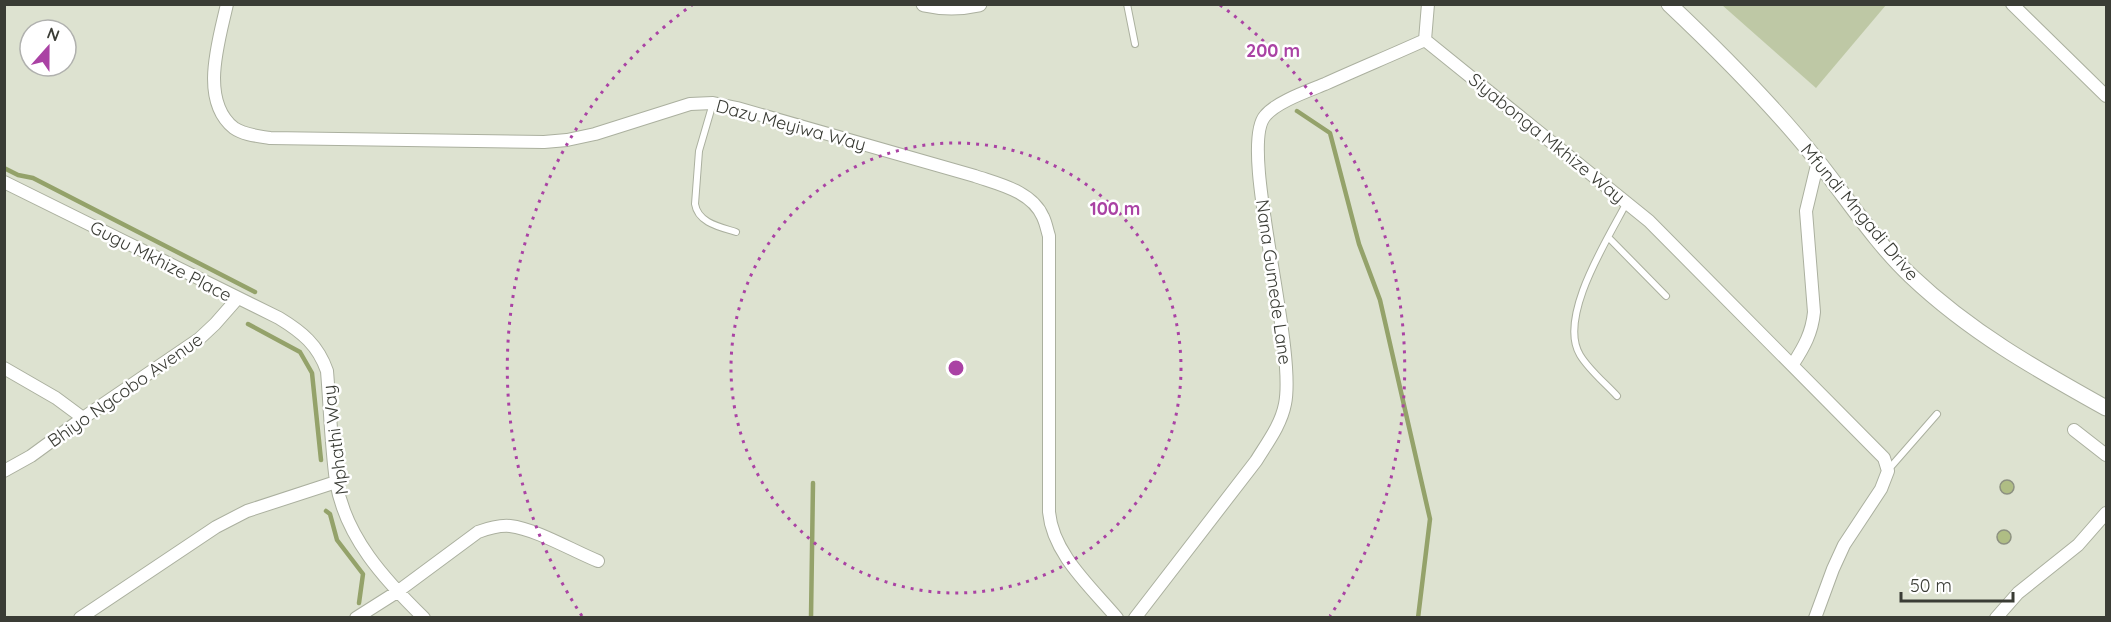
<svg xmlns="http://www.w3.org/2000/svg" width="2111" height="622" font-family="Quicksand,sans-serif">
  <rect width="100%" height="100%" fill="#dde2d0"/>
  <path fill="#bec8a5" d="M1722,5H1886L1816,88Z"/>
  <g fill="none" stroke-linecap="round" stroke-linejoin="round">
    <path stroke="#94a26a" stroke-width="4.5" d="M1297,111L1330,133L1359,244L1380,300L1430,519L1418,618
      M4,168L18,175L33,178L255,292
      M248,324L300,352L312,373L321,460
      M326,511L330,514L337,540L363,574L359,603
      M811,618L813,483"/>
  </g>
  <path fill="#afbd84" stroke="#8d9181" stroke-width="1.5" d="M2000 487a7 7 0 1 1 14 0a7 7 0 1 1-14 0Z
    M1997 537a7 7 0 1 1 14 0a7 7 0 1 1-14 0Z"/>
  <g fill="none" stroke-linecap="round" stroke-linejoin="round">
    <g stroke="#abb09f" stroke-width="8">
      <path id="service" d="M1127,4L1135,44
        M713,103L699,151L695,204C698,223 720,227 736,232
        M1609,238L1666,296
        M1617,396C1605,383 1589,370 1580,355C1557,317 1609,237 1627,202
        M1888,470L1937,414"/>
    </g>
    <g stroke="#abb09f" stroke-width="14">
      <path id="minor" d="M227,4C219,41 199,100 234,128C244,135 258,136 270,138L544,142L567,140L595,134L690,104L713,103L737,108L975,176C998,184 1032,191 1043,217C1046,223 1047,230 1049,236V512C1053,554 1090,586 1117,618
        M2012,4L2106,96
        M1425,40L1649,221L1884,458L1888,471L1881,489L1844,545L1833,569L1815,618
        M1425,40L1428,4
        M4,182L279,318C302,332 318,345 327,371C330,407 331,445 336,481C345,537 385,580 424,618
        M1793,364C1804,347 1812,333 1814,312L1806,211L1818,161
        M4,368L56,398L83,418
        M2074,430L2106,455
        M4,471L31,456L83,418L199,339L215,324L237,299
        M80,618L216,527L247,511L336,482
        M356,618L397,592L478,532C489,528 499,525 510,526C536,529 573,551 598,561
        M1135,618L1256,461C1267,443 1281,425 1285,404C1297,345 1238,147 1265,116C1276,102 1308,91 1325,84C1358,69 1392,55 1425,40
        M1996,618L2018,593L2078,545L2106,513"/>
    </g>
    <g stroke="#abb09f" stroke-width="17">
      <path id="tertiary" d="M924,4C942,8 961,8 979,4
        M1669,4C1722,54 1774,106 1819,163C1849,201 1876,243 1911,276C1970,332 2036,369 2106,408"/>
    </g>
    <use href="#service" stroke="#fff" stroke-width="6"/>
    <use href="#minor" stroke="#fff" stroke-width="12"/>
    <use href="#tertiary" stroke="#fff" stroke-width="15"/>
  </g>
  <g fill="none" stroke="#aa42a4" stroke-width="3" stroke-dasharray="3 6">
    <circle cx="956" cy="368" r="225"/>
    <path d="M582 616A449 449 0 0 1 692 5M1220 5A449 449 0 0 1 1330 616"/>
  </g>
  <g text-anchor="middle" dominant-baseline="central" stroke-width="5" stroke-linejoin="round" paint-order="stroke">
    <g font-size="18" fill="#3a3c35" stroke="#fff">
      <text transform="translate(791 125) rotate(15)">Dazu Meyiwa Way</text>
      <text transform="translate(1547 138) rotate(39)">Siyabonga Mkhize Way</text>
      <text transform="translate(1860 212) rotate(50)">Mfundi Mngadi Drive</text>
      <text transform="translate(161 261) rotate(27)">Gugu Mkhize Place</text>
      <text transform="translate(1274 282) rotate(82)">Nana Gumede Lane</text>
      <text transform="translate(125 390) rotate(-35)">Bhiyo Ngcobo Avenue</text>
      <text transform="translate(335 440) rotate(-97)">Mphathi Way</text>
    </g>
  </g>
  <circle cx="956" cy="368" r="9" fill="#aa42a4" stroke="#fff" stroke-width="3"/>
  <g font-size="18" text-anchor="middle" font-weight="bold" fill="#aa42a4" stroke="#fff" stroke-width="5" stroke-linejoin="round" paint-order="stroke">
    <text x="1273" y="57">200 m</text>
    <text x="1115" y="215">100 m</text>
  </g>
  <rect width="2111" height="622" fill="none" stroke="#3a3c35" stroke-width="12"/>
  <g transform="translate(48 48) rotate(21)"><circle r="28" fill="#ffffff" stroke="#b0b1ae" stroke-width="1.5"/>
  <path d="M0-4.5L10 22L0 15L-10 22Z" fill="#aa42a4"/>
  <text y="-9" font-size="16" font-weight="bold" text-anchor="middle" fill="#3a3c35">N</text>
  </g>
  <path d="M1901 592v9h112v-9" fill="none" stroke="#3a3c35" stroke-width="3"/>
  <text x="1910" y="592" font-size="18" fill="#3a3c35" stroke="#ffffff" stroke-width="4.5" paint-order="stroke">50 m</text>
</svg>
